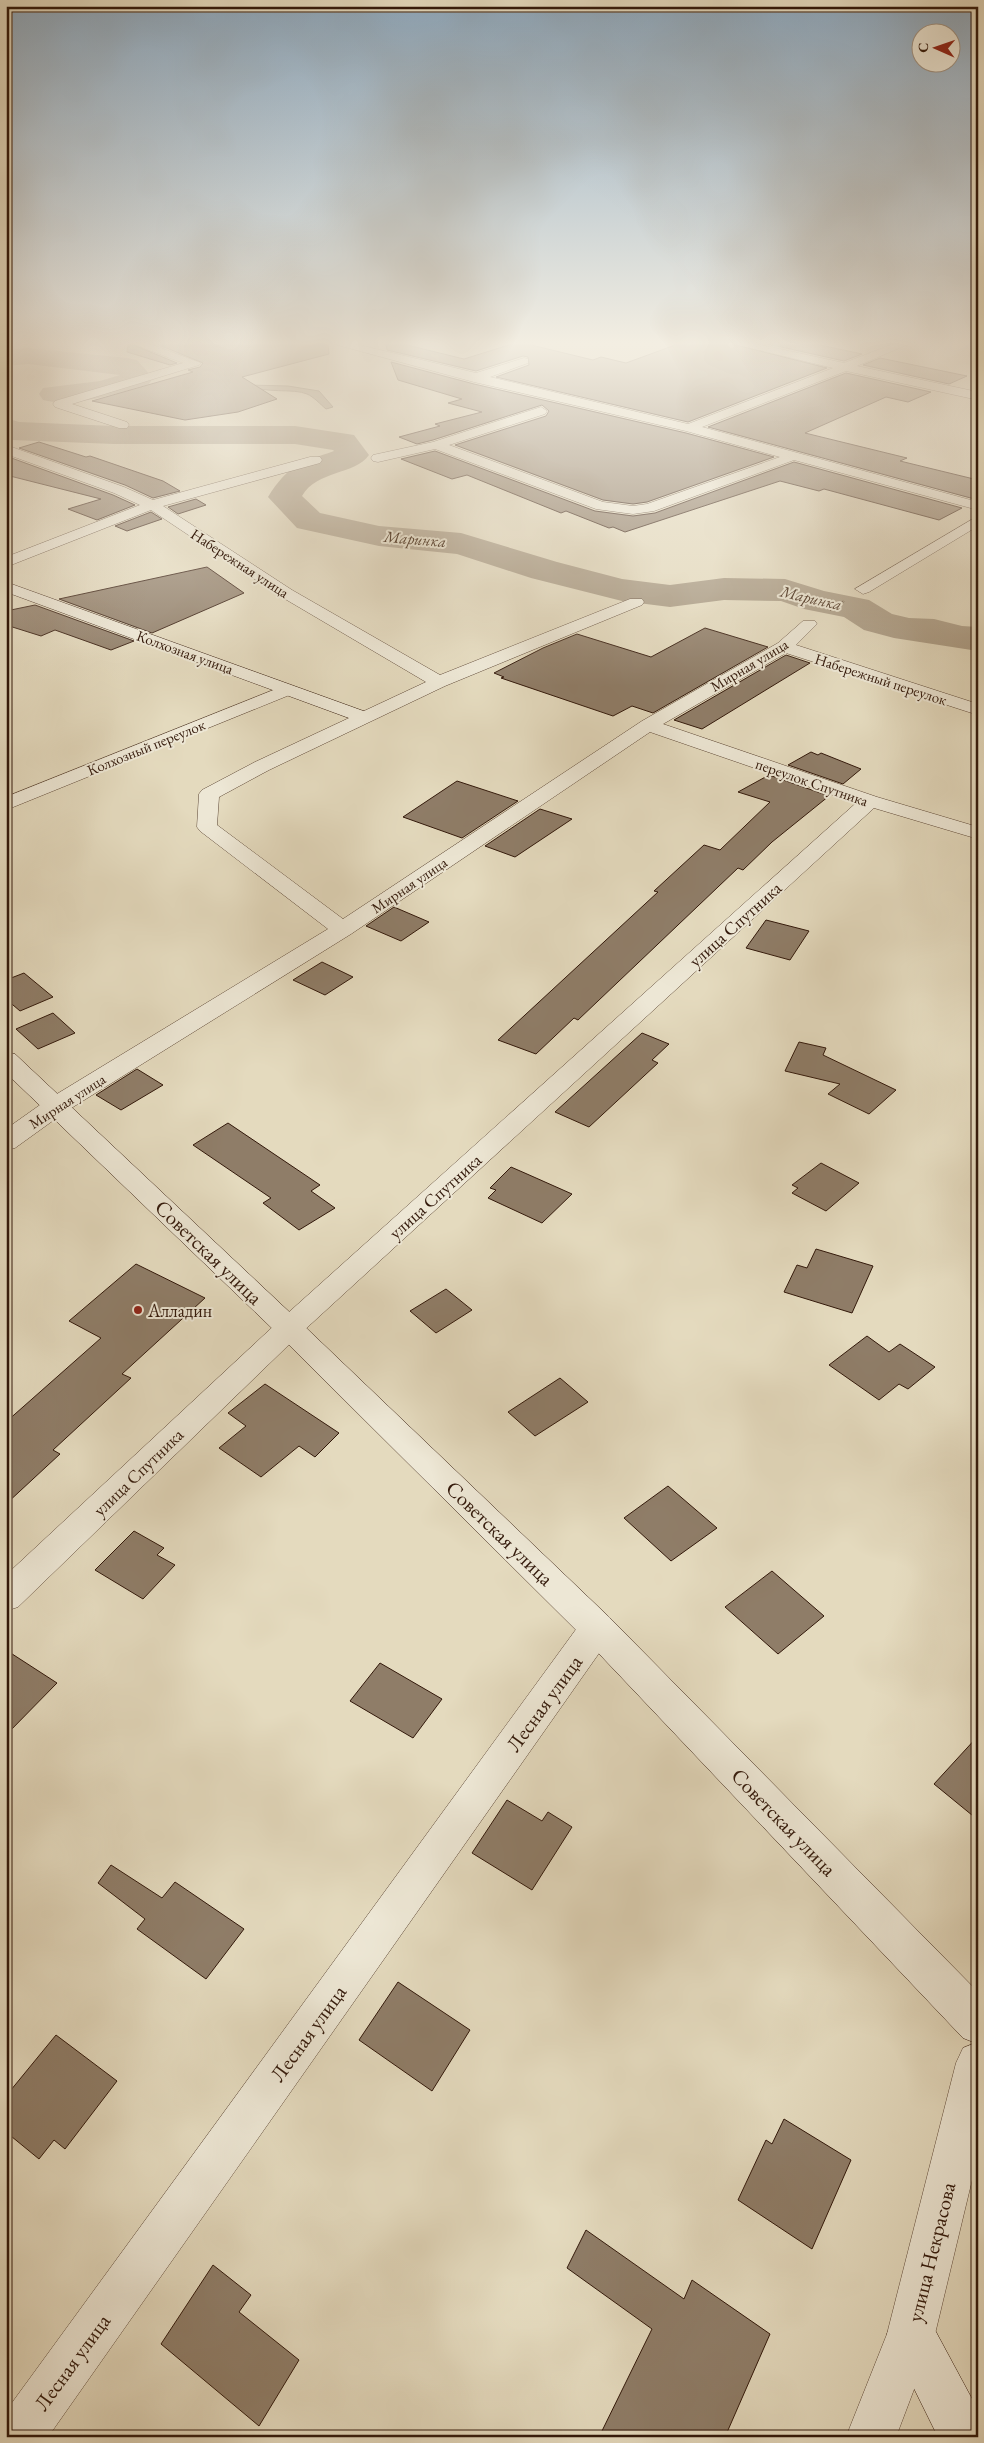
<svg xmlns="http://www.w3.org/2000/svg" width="984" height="2443" font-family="'EB Garamond',serif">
  <rect width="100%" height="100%" fill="#e4dabe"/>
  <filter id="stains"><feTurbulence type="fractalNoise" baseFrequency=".004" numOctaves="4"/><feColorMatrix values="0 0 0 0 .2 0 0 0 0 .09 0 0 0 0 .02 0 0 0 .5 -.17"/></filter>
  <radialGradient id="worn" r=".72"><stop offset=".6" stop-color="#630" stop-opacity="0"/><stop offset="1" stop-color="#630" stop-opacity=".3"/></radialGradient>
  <path fill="#a79881" stroke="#786551" d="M248,385L288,386L319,391L333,407L326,409C320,404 314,397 307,394C294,388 264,394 248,385Z"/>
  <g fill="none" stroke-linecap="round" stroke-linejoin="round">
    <path fill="#a79881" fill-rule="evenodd" d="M28,348L127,358L137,360L153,378L149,384C118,393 75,408 43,400L39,394L43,388L100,381L120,375L28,364L6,366V350Z
      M6,418L19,422L114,426H295L354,435L369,455C355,475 317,470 302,496L320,513L379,526L461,533L557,562L622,579L670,585L724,578L785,579L824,591L869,600L892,614L909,618L934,619L962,626L978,627V651L894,638L864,630L844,617L804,609L781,601L724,600L670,607L622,601L531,578L457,554L379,546L297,528L268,497C288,465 300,463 334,451L333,450L295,444H114L12,440L6,439Z"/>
  </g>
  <path fill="#8f7d68" stroke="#32180a" d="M128,344H131L177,363L170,365L127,352Z
    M157,344H328L329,354L242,377L277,399L238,412L185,420L92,401L193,372L188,370L200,367L203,363Z
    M386,344H403L464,359L512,344H527L593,360L601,357L626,363L678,344H732L827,368L688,422L496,377L529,365L528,357L523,356L476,371L387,350Z
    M768,344H815L862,354L844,361Z
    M880,358L967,376L949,384L863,365Z
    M391,362L474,384L686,433L774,457L647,502L633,504L603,500L455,445L546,416L549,411L542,405L433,440L417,444L399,437L440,426L435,424L482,412L448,403L462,399L398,380Z
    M846,373L931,392L908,402L886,397L805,433L907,458L900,461L978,480V500L708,427Z
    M39,442L86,457L90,456L163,481L180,491L153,498L125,485L19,448Z
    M435,451L595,511L633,516L655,513L794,462L962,508L939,520L824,489L819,491L780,481L625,532L613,527L609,528L566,511L561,513L467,475L452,479L401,459Z
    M6,456L113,495L135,505L97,520L68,509L101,499L6,475Z
    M196,499L206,505L178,514L168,507Z
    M151,512L162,519L127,531L115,526Z
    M207,567L244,593L152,633L59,599Z
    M35,605L134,641L111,650L55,630L41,636L6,625V611Z
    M705,628L768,647L653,713L632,706L613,716L501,678L504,677L494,673L543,648L577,634L651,657Z
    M786,655L810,663L702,729L674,720Z
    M811,752L818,755L821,753L861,769L843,784L788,765Z
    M769,775L829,796L772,842L743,870L738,868L578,1020L574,1018L536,1054L498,1040L658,892L654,891L704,845L720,850L770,802L738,792Z
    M457,781L518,801L462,838L403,817Z
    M540,809L572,819L515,857L485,846Z
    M394,907L429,922L401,941L366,926Z
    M766,920L809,931L790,960L746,948Z
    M322,962L353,977L325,995L293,980Z
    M24,973L53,997L20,1011L6,999V980Z
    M53,1013L75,1033L38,1049L16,1029Z
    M642,1033L669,1044L652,1060L658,1063L589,1127L555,1112Z
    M799,1042L826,1048L823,1055L896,1090L869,1114L828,1094L840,1084L785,1071Z
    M137,1069L163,1085L121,1110L96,1095Z
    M228,1123L320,1185L311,1191L335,1208L299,1230L263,1203L271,1198L193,1145Z
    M821,1163L859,1183L826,1211L792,1193L798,1188L792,1185Z
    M511,1167L527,1174L572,1194L542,1223L488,1198L496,1190L490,1188Z
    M816,1249L873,1266L852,1313L784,1292L797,1265L807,1268Z
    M136,1264L205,1298L122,1374L131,1378L53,1450L60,1454L6,1504V1422L101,1338L69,1321Z
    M446,1289L472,1310L436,1333L410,1311Z
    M867,1336L889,1352L900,1344L935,1367L908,1389L899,1384L879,1400L829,1365Z
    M560,1378L588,1402L535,1436L508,1412Z
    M265,1384L339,1433L315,1457L299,1446L261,1477L219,1448L246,1426L228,1413Z
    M668,1486L717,1528L671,1561L624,1518Z
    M134,1531L164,1548L157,1555L175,1565L143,1599L95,1570Z
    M772,1571L824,1616L778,1654L725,1607Z
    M6,1650L57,1683L6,1735Z
    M380,1663L442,1699L413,1738L350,1701Z
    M978,1736V1820L934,1784Z
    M507,1800L542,1821L548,1812L572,1827L532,1890L472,1853Z
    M111,1865L162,1898L175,1882L244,1929L206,1979L137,1929L145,1919L98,1883Z
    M398,1982L470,2030L432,2091L359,2040Z
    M56,2035L117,2081L65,2149L54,2140L39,2159L6,2132V2096Z
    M784,2119L851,2160L812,2249L738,2200L766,2140L772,2144Z
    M586,2230L684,2299L692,2280L770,2334L725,2437H599L652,2329L567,2268Z
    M213,2265L251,2295L239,2312L299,2360L259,2426L161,2344Z"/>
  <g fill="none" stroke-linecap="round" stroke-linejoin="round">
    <g stroke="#5e4837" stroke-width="1">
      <path id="street" d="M133,344H150L201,363L199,365L72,404L127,422L129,425L127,428H119L55,407L53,404L55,401L183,363Z
        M334,344H355L476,373L524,358L528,359V363L490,377L688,424L833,368L734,344H757L844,363L893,344H909L857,366L978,392V400L846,371L702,427L978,502V510L794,460L654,511L633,514L596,509L435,449L378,462L373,461L371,458L373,455L433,442L541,407L547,411L545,414L449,445L603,502L633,506L647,504L780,457L686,431L474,382Z
        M6,445L124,487L153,500L310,457H320L322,460L320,463L163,506L292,590L440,675L630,599H642L644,602L642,605L445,686L269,770L219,797L217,825L343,919L642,721L778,643L803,621H815L817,624L796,645L978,704V715L786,653L663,724L877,797L978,827V839L874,808L299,1335L18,1607L6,1611V1575L279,1321L856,803L650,732L351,934L65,1112L15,1148L6,1150V1129L47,1100L328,929L200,831L197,827L199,794L202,790L255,762L426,682L280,596L151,510L6,567V557L140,505L114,493L6,454Z
        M978,516V526L869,592L863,594L855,589Z
        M286,685L292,686L295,690L292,694L6,810V797Z
        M597,1613L609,1617L615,1628L609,1639L48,2437H6V2411L585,1617Z
        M978,2042V2155L935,2334L896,2437H846L887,2334L956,2063L963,2048Z"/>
    </g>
    <g stroke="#32180a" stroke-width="1">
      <path id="secondary" d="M6,582L369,713L372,717L369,721H357L6,592Z
        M6,1052L15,1054L299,1321L609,1617L978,1992V2044L963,2038L585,1639L279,1335L6,1073Z
        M911,2310L928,2317L978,2410V2437H938L887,2334L894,2317Z"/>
    </g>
    <path stroke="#32180a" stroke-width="2" stroke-dasharray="0.5 1" stroke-linecap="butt" d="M830,610L844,601"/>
    <use href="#street" fill="#ede7d5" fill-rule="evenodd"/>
    <use href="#secondary" fill="#ede7d5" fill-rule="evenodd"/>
  </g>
  <linearGradient id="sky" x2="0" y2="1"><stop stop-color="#8ea9bf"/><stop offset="0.5" stop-color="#f3eee2"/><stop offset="1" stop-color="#f3eee2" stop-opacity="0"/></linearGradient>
  <rect width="984" height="686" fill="url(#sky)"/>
  <circle fill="#8f2418" stroke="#ede7d5" stroke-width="2" cx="138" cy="1310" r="5"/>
  <g text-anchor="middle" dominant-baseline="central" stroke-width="4" stroke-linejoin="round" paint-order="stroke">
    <g font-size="15" fill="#32180a" stroke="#ede7d5">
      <text transform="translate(240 563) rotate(33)">Набережная улица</text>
      <text transform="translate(185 652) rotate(20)">Колхозная улица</text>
      <text transform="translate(749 665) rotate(-31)">Мирная улица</text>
      <text transform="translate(881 679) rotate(18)">Набережный переулок</text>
      <text transform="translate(146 747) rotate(-22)">Колхозный переулок</text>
      <text transform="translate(812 782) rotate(19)">переулок Спутника</text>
      <text transform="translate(409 885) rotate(-34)">Мирная улица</text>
      <text transform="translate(67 1101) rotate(-33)">Мирная улица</text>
    </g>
    <g font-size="16" font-style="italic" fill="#614b3a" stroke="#ede7d5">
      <text transform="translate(415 539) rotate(5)">Маринка</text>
      <text transform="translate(811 598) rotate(13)">Маринка</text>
    </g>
    <g font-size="18" fill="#32180a" stroke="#ede7d5">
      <text transform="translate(735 924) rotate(-42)">улица Спутника</text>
      <text transform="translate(435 1196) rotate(-42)">улица Спутника</text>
      <text transform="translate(138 1472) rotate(-44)">улица Спутника</text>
    </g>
    <g font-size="18" fill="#32180a" stroke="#ede7d5" text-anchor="start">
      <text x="148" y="1310">Алладин</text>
    </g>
    <g font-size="21" fill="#32180a" stroke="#ede7d5">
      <text transform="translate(209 1252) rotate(44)">Советская улица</text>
      <text transform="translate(500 1533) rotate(44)">Советская улица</text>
      <text transform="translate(544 1703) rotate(-54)">Лесная улица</text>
      <text transform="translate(784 1822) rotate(46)">Советская улица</text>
      <text transform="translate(308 2033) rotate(-54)">Лесная улица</text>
      <text transform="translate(931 2252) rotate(-76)">улица Некрасова</text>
      <text transform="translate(72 2362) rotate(-54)">Лесная улица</text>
    </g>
  </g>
  <rect width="984" height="2443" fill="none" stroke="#e4dabe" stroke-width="25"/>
  <rect x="8" y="8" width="969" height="2428" fill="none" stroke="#32180a" stroke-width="2.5"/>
  <rect x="12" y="12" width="959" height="2418" fill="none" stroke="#32180a"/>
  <g transform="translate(936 48) rotate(272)"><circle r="24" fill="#ede7d5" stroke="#a29484"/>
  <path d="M0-4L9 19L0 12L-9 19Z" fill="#8f2418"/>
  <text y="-8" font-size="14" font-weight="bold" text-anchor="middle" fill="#32180a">С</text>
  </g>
  <rect width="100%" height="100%" filter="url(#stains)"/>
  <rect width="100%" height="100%" fill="url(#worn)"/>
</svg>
